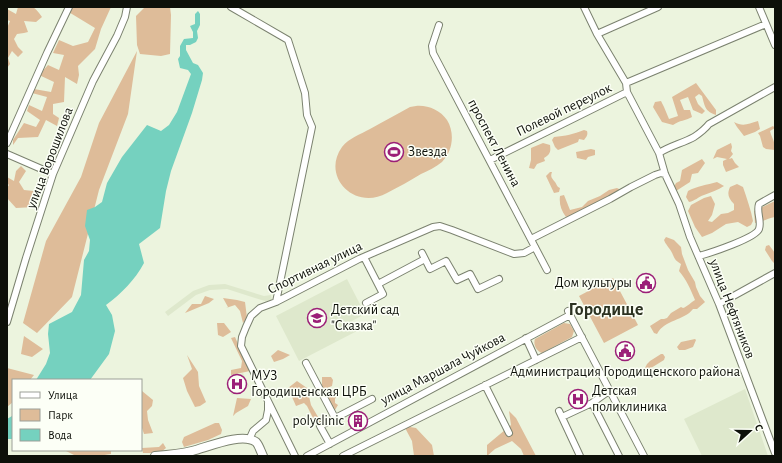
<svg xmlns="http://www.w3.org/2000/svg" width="782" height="463" font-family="'Alegreya Sans',sans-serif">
  <rect width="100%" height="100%" fill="#ecf4de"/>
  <path fill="#dee8cc" d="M347,279L365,314L352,321L357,331L299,361L276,316Z
    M225,284L264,296L271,295L272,300L265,301L255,298L227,289L210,290L196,295L168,316L165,312L193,291L209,285Z
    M243,373L249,386L232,395L226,382Z
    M745,389L768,456H702L684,419Z"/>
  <path fill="#debc99" d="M18,7C33,7 33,4 42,17L36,22L24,21L28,32L24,33L17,34L14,39L18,47L23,52L18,57L12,51L8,58L10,64L7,68V28L10,21L7,20V9L16,14Z
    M69,7H111L101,29L95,49L78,66L79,75L77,84L65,77L64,102L53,104V114L59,118L57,126L46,120L38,137L18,138L13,145V140L24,123L36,127L40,120L27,111L29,105L42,111L47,97L32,93L34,89L51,92L54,82L39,75L48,65L59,70L64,55L53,53L59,40L73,46L88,42L95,28L67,11Z
    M144,7H170L171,15L170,54L161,56L140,54L137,45L136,16L144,8Z
    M137,51L128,114L99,190L72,297L37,333L23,323L46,241L81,177L99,123Z
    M696,83L716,110V115C705,111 705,107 702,96L699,94L695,97L698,104L705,111L702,114L693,110L688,97L680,100L684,110H690L692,117C685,121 680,120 673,125L662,122L653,107L655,102L661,101L664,107L669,119L678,116L672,97Z
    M416,106C428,105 440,110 447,120C455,133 453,151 442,162C436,167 428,171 421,174C410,181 398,187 387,193C354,211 321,176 342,147C349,138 361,134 370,129C383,122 397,114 410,107Z
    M758,121L760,129L755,132L744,136L737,127L734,122C743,127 748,124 758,121Z
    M773,126L775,128L770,131C772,139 775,140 775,150L766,149L763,147L760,136L758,133Z
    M584,130L587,131C588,135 587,136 584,140L579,139L578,142L558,150L555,147L552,140L554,137C566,136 573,134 584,130Z
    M543,143L550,145C551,152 550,154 544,158L545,161L537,164L534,169L529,168L531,160V148Z
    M731,143L732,147L731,151L733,154L729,159L732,158L735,163L739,167L726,172L723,165V161L727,159L717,157L713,159L717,150Z
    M591,149L595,150V155L588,157L586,160L577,158L576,152Z
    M702,159L705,163L698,173L692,174L690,182L676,191L674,187L676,183L680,181L682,170Z
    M21,166L26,171L19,182L24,190L34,191L35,207L16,208L7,198V188L9,185L7,183V177L14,181L16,171Z
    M550,172H552C550,177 552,178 555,182C557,185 557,187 560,188L559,192L554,193L546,176Z
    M717,182L724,186C718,190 711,192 704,195C698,197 695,201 689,202L686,197L688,191C697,186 707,185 717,182Z
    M737,184L743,187C747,199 751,210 753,221L751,225L747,227L738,222L726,224L712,233L702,237L695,227L688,211L691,205L704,198L711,196L715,204L712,215L708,221L712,222L721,214L728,213L734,210V204C728,198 727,194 730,187Z
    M617,188L621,190C603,200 586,211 566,217C561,210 559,204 560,196L564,195L570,210L582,207L588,201L600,196L609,190Z
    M775,201V217C768,218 763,222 755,223L754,211Z
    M666,237L674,240L681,247L682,254L688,270L695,282L696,287L700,296L705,302L697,309H693C684,321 665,319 657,334L654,333L650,326L661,319H664L667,318L671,313L681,307L683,308C687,307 691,302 695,300C691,290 686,279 679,271L681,264C673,259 675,258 671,251C668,246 666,245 664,240Z
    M769,245L775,253V264L772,261L765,250L766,246Z
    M613,278L638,325L604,343L579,296Z
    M205,296L214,299L209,303L185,313L192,304H201Z
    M223,298L237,300L245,302L247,318L243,323L240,311L235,305L226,308L228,307Z
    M217,323H224L231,332L223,337L218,335Z
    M564,323L570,324L574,331L572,337L542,353C536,351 533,344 535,339Z
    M24,336L43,349L32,357L21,354Z
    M235,337L250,371L231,375V370L241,368L242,361L231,338Z
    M695,339L696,340L693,347L685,350H679L677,347L681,342Z
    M278,350L290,355L283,359L274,362L271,356Z
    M661,354H663L665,357L664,360L651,368L646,373L643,372L647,364L650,361Z
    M187,355L198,372L199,386L206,402L200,406L195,407L187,391L183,378L192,369Z
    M7,368L34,375L30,380H13V402L7,407Z
    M322,377H331L333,380L332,386L327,388L334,396L336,397L335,399V403L338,405L335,410L332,407L322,387Z
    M297,381L307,388L311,405L321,422L316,424L307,406L304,403L296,406L288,388Z
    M142,391L153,400L152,406L147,411L148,420L153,433L144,434L141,425V392Z
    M237,398L251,399L248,406L236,413L233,416Z
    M509,411L516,418L536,456H524L521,449L512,441L495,449L487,456V445L511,425Z
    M215,423H219L222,430L221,434L208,440L184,447L182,442L184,437Z
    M404,426L416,428L432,445L434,456H414L412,441Z
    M163,443L166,448L160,453H143L142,448L159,447Z
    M59,450H111V454L98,456H78L74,455L66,451H58Z"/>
  <path fill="#75d1bf" d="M198,11L200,14V25L197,31L198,38L196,42L190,45H186V50L193,63L198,65L203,73L202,80L192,113L171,171L166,191L160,228L139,244L144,263C135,280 121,294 106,305L112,315L115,331L109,354L90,380H36L46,364L50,353L48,334L49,324L72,312L81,295L84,260L89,251L90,240L85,226L87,210L95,207L102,202L107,183L122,157L147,125L161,131L169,125L177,112L191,74L188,70L180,68L178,59L180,56V46L184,39L193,38V32L190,26L195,24V14Z
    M12,416H13V439H7V419Z"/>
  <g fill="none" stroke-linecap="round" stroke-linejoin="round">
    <g stroke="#7b826f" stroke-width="8">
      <path id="minor" d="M231,7L288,40L305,93L307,115L312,127L276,302
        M584,7L597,34L626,83L627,92L659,153L665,174L679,204L690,237L719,304L775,453
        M759,7L775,45
        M439,25L432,46L433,53L547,270
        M597,34L658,7
        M626,83L766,24
        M7,143L47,53L69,7
        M659,153C670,146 683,143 694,137C700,133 705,129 709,124L775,87
        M7,154L53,174
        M490,160L627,92
        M531,239L610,199L631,187L655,175L661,173L665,174
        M422,253L430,269L446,261L457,280L470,274L478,289L499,279
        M699,256C710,253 756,238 759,229C762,221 756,212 759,204L775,195
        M364,257L383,294L366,303
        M378,284L425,259
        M719,304L775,273
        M568,311L644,456
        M7,322L26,258L53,174L93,81L117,36L125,17L127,7
        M526,338L536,360
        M306,363L335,418
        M485,385L509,433
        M592,403L619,456
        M559,411L580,456
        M562,417L592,403L609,391
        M249,440L253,431L266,420L268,410V403
        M330,444L320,426L372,399
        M295,456L241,346L242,337L246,327L251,316L260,308L276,302L359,259L433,227L440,226L452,230L514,254L524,253L535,247
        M307,456L570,315
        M343,456L582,337"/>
    </g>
    <g stroke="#7b826f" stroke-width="10">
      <path id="major" d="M155,456C168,455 180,454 192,451C208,447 242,432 256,442C259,445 261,452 263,456"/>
    </g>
    <use href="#minor" stroke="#fff" stroke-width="6"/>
    <use href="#major" stroke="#fff" stroke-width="8"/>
  </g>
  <defs>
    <g id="stadium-ring" transform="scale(1)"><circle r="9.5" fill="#fcfff6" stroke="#9b1f77" stroke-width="1.5"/><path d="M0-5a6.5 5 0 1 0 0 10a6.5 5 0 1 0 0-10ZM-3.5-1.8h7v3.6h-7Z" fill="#9b1f77"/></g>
    <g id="civic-ring" transform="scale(1)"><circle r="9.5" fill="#fcfff6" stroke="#9b1f77" stroke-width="1.5"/><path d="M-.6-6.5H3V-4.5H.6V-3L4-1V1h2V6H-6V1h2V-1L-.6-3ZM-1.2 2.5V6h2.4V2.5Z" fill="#9b1f77"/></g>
    <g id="school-ring" transform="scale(1)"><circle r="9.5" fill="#fcfff6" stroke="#9b1f77" stroke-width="1.5"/><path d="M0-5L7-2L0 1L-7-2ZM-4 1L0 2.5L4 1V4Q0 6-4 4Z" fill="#9b1f77"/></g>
    <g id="hospital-ring" transform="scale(1)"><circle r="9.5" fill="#fcfff6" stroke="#9b1f77" stroke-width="1.5"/><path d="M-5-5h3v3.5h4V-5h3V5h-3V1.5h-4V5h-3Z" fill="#9b1f77"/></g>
    <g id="building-ring" transform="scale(1)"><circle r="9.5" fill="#fcfff6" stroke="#9b1f77" stroke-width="1.5"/><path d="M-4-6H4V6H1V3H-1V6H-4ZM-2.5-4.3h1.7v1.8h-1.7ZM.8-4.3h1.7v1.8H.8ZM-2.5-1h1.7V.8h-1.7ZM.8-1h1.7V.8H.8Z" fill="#9b1f77"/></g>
  </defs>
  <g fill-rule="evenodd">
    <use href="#stadium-ring" x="394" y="152"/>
    <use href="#civic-ring" x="646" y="283"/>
    <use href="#school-ring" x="317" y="318"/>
    <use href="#civic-ring" x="625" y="351"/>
    <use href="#hospital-ring" x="237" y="384"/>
    <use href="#hospital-ring" x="578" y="399"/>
    <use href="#building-ring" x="358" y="421"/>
  </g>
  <g text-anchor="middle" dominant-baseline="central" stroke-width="3" stroke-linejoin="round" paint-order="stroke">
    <g font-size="14" fill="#0d1009" stroke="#fcfff6">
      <text transform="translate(564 110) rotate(-26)">Полевой переулок</text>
      <text transform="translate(494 143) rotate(62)">проспект Ленина</text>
      <text transform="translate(50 158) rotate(-69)">улица Ворошилова</text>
      <text transform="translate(315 268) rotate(-26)">Спортивная улица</text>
      <text transform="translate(732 309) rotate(69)">улица Нефтяников</text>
      <text transform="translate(443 369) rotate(-28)">улица Маршала Чуйкова</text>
    </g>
    <g font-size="14" fill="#0d1009" stroke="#fcfff6" text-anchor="start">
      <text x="408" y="152">Звезда</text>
      <text x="632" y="283" text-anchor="end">Дом культуры</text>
      <text x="331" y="310">Детский сад<tspan x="331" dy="16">"Сказка"</tspan></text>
      <text x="625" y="372" text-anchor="middle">Администрация Городищенского района</text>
      <text x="251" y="376">МУЗ<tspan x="251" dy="16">Городищенская ЦРБ</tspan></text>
      <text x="592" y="391">Детская<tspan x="592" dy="16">поликлиника</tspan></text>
      <text x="344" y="421" text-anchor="end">polyclinic</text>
    </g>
    <g font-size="18" font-weight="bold" fill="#2c3221" stroke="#fcfff6">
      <text x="606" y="310">Городище</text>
    </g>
  </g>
  <rect width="782" height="463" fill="none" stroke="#0d1009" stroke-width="16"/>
  <rect x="12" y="379" width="130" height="72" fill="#fcfff6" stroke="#9c9f97"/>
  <rect x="20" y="392" width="20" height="6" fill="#ffffff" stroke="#9c9f97"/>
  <text x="48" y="399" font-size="12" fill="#0d1009">Улица</text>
  <rect x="20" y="409" width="20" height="12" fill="#debc99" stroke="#9c9f97"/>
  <text x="48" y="419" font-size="12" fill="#0d1009">Парк</text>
  <rect x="20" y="429" width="20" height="12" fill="#75d1bf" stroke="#9c9f97"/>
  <text x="48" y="439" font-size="12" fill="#0d1009">Вода</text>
  <g transform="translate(750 431) rotate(69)" stroke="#fcfff6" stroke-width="3" paint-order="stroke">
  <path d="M0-3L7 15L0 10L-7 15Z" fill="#0d1009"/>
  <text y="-6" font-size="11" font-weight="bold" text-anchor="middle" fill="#0d1009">С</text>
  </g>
</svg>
